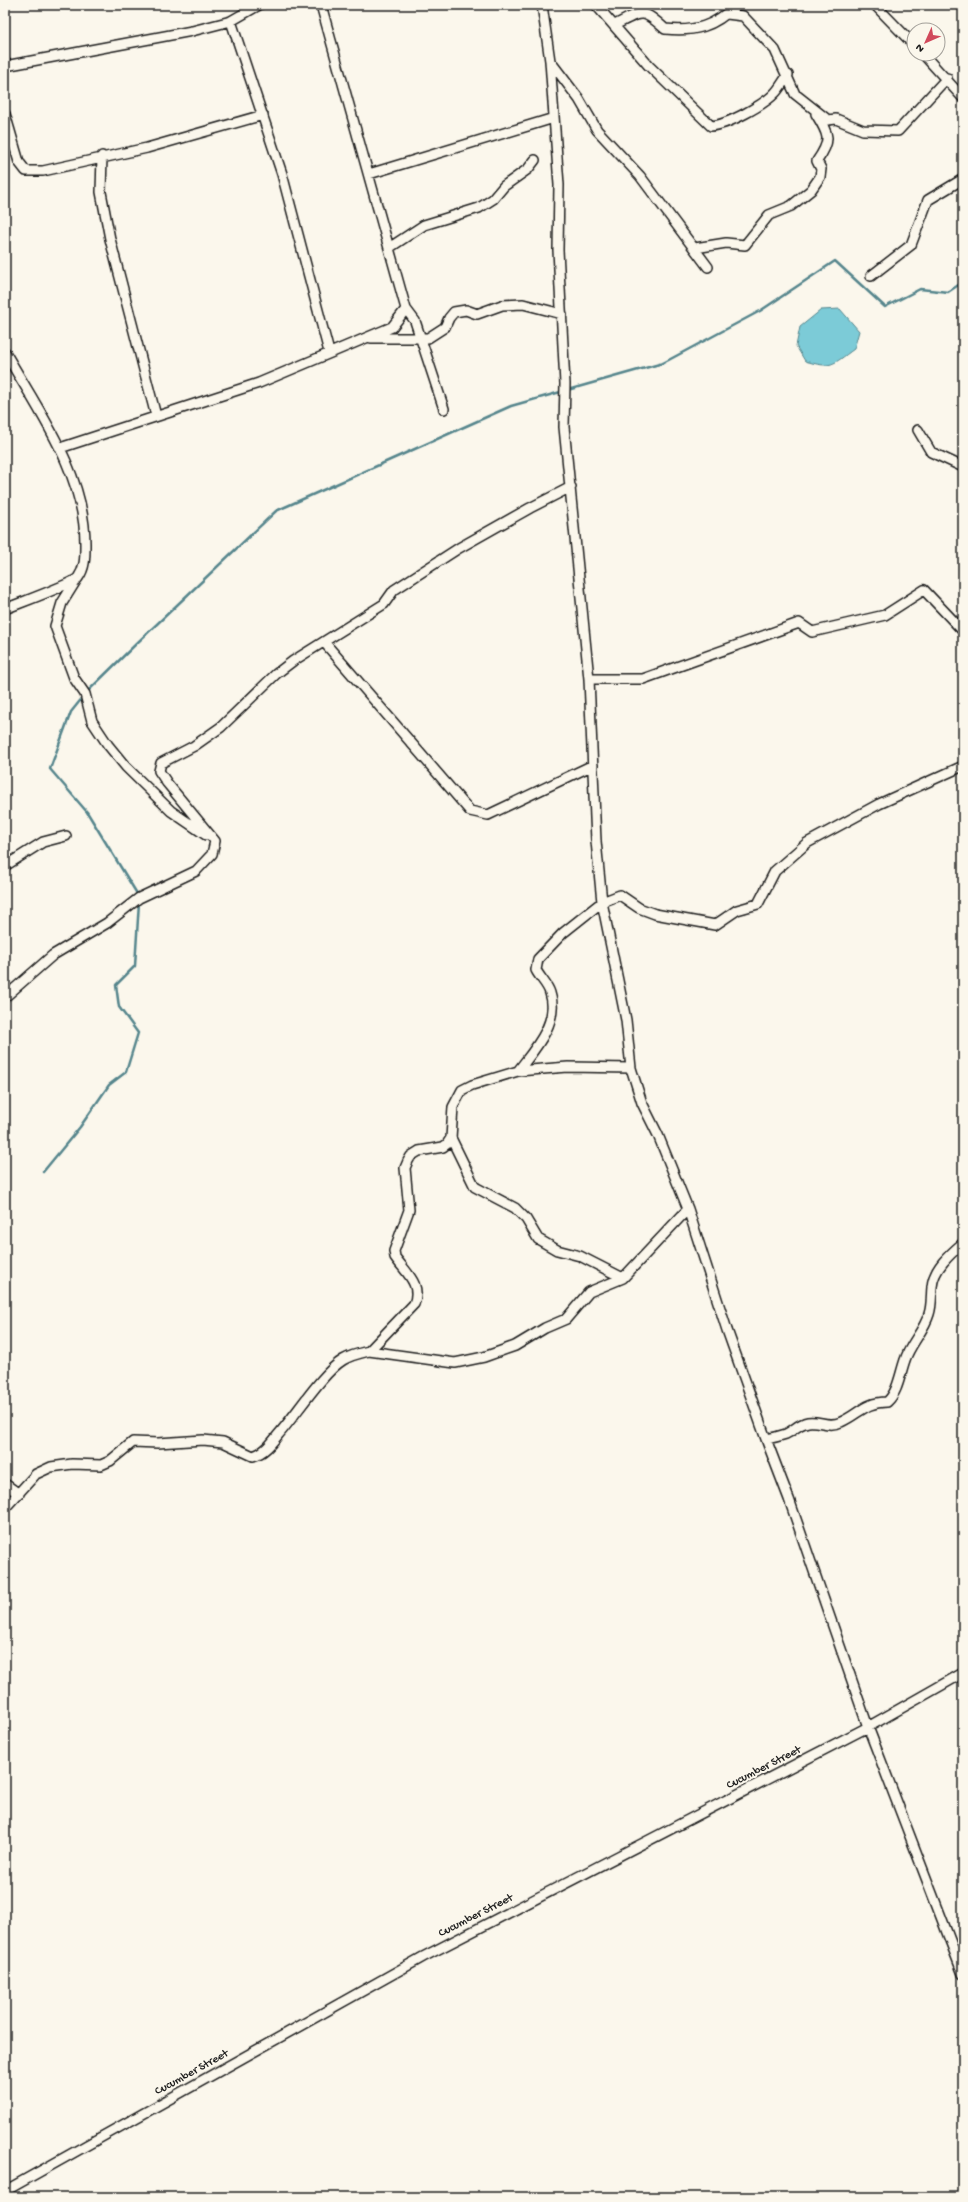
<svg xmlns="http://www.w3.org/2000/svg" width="968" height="2202" font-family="'Gochi Hand',sans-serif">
  <rect width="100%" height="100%" fill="#fbf7ec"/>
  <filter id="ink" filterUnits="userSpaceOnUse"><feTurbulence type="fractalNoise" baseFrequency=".025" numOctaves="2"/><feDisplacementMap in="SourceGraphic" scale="8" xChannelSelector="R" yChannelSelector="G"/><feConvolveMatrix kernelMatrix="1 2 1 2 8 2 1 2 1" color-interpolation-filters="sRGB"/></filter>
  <g filter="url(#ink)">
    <path fill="#7bcbd7" stroke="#55858c" d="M840,309L859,331L854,349C832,365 832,369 805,361L796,346L800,327L821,310Z"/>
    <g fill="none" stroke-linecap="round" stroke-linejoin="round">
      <path stroke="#55858c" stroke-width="2.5" d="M86,693L138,642L276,511L511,406L663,363L760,311L835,261L885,307L920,289L948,292L963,282
        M83,697L71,712L50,769L87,812L139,897
        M43,1172L80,1127L109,1085L126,1072L138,1033L119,1007L116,985L135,966L139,902"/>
      <g stroke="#1c1c1c" stroke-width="12">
        <path id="minor" d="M542,5L550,61L559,185L558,250L565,384L564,427L589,679L596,841L602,902L626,1020L631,1068L642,1103L658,1135L688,1209L727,1330L766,1439L789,1499L868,1727L963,1974
          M596,5L649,66L711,126C727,125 764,105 775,93C780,88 784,80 788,75
          M875,5L914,45
          M727,14L743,16L775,50L795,94L828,120L836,119L863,130L898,131L947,78
          M231,21L282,174L329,352
          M615,25C642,11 642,8 665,29C695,32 714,27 736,5
          M923,54L963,98
          M550,61L579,99L597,130L640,176L708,267
          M5,66L192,31L231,21L259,5
          M5,114L19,162L26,171H43L147,148L263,115
          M102,156L101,192L110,239L156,416
          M369,174L554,118
          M389,248L424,225L479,208L493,199L504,186L528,169L535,160
          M695,248L726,243L745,245L769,215L791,206L811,190L820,177L821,169L817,161C832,140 829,135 816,114
          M871,276L911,245L928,200L963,179
          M406,309L415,321L444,409
          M371,338H428L445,327L449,318L454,312L466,310L477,314L502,305L523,304L562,314
          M5,352C39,412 86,474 85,546C85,558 85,568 78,578C72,584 17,604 5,609
          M918,430L931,452L963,467
          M60,448L259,383L392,327L406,309L321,5
          M77,579L62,603L55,626L74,678L85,694L92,721L108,745L126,767L171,811L206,835
          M324,642L470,811L488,815L593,765
          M589,679H643L799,623L812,632L885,615L924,590L963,631
          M5,866L43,842L66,836
          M5,997L53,955L107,923L139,898L196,871L212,854L215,841L167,783L159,771L161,763L194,746L221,727L276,674L293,661L384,604L394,590L459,548L530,508L571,487
          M518,1071C534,1050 560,1022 550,993C548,985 540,978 536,970L538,959L563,933L602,902L620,895L639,908L655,914L715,925L737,910L758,904L775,871L807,843L879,804L963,766
          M451,1138L475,1187L515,1208L526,1219L538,1239L557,1250L580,1256L623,1278
          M369,1351L414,1304C422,1284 406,1273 395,1257L394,1251L409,1210L405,1168L408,1161L411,1156L419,1151L443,1147L447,1144L451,1138L453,1107L462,1090L472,1085L518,1071L568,1067L631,1068
          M766,1439C772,1438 780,1436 786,1434C794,1430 798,1424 808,1422C819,1420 829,1428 841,1422C859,1414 865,1402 887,1402C898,1392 900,1374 905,1360C910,1344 924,1331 929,1314C932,1305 931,1297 932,1287C933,1269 950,1254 963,1243
          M5,1484L19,1494
          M5,1508L36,1474L51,1467L72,1464L101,1465L110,1461L133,1442L158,1443L203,1440L223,1442L253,1456C264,1453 271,1444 278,1435C295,1416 323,1372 343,1360C351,1355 360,1353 369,1351L455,1363L484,1357L515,1346L545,1328L566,1319L589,1292L623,1278L688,1209
          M5,2191L423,1957L868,1727L963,1673"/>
      </g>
      <use href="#minor" stroke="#fbf7ec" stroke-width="9"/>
    </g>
  </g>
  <g text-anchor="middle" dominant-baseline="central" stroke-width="4" stroke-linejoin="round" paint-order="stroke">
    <g font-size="12" fill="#1c1c1c" stroke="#fbf7ec">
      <text transform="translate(764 1768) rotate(-27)">Cucumber Street</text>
      <text transform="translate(476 1916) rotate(-27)">Cucumber Street</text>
      <text transform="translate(192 2073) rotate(-29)">Cucumber Street</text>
    </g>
  </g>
  <rect width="968" height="2202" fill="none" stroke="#fbf7ec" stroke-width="20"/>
  <rect x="10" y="10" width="948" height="2182" fill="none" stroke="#1c1c1c" stroke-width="1.5" filter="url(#ink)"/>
  <g transform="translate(926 42) rotate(225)"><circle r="19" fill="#fbf7ec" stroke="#a29f99"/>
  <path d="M0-3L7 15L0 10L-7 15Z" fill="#d1495b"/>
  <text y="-6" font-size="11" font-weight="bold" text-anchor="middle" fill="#1c1c1c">N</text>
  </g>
</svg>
